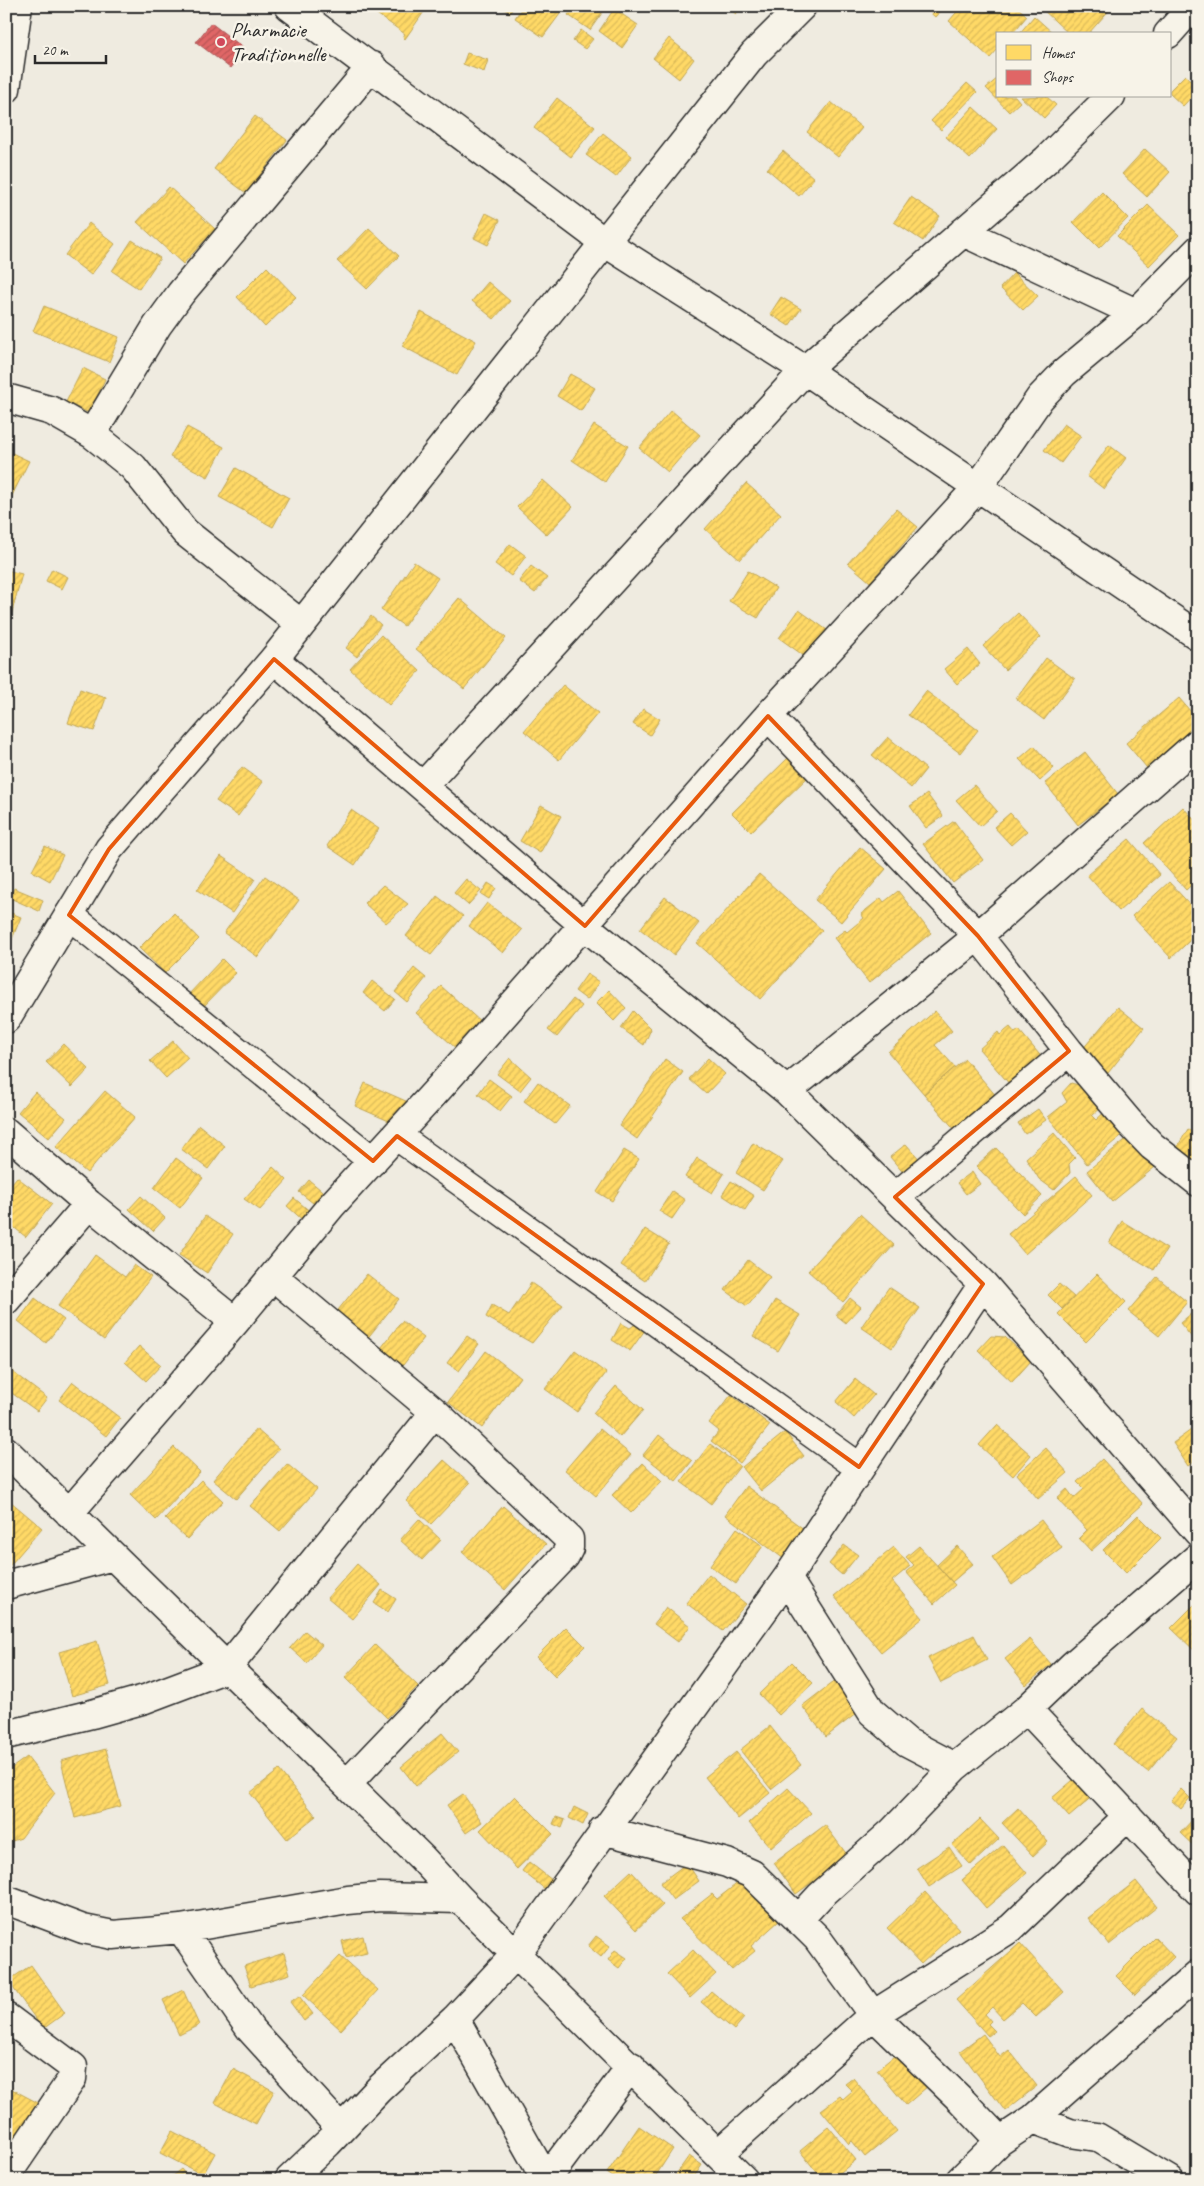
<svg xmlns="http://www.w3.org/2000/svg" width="1204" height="2186" font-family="Caveat,sans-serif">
  <defs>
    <pattern id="homes-hatch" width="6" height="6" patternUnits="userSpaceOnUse" patternTransform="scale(1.25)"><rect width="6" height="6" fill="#ffd966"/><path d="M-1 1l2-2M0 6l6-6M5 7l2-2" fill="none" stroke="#dbba59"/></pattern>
    <pattern id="shops-hatch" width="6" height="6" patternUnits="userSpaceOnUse" patternTransform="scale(1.25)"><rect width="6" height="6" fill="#e06666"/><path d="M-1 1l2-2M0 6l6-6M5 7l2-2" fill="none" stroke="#b65454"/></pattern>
  </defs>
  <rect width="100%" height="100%" fill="#efebe0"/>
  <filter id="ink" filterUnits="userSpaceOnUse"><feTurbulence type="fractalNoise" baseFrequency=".02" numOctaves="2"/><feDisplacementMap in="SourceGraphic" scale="10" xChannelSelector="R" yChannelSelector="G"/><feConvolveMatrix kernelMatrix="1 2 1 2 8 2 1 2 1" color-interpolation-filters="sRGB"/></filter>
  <g filter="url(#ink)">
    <path fill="url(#homes-hatch)" stroke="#bfa554" d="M379,6H428L405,39L403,37L405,34L374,12Z
      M500,6H514L510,13Z
      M523,6H566L543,37L515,18Z
      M574,6H607L590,30L568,15Z
      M726,6H742L736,14Z
      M923,6H945L935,17Z
      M962,6H1016L1027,16L1012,34H998V49L990,58L949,21Z
      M1043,6H1113L1088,34H1069L1041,8Z
      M614,9L638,25L622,48L599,31Z
      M1034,16L1054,34H1019Z
      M581,30L593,39L585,49L573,41Z
      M669,38L694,59L679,79L653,58Z
      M467,53L488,60L484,72L463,64Z
      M1185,75L1198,87V90L1183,106L1170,94V90Z
      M998,78V96H1015L1020,102L1009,112L986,88Z
      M967,83L977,92L941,130L931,121Z
      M1046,96L1056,105L1044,118L1021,97Z
      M557,98L595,127L571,157L534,128Z
      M831,102L862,128L838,157L807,132Z
      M973,107L997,129L970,159L946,137Z
      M255,116L287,140L246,193L214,169Z
      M603,133L632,156L616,177L586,155Z
      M1145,149L1170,172L1147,197L1122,174Z
      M783,151L814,178L799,196L767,169Z
      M169,187L215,229L183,264L137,222Z
      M1102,192L1128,218L1099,248L1073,222Z
      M911,197L940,216L923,241L894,222Z
      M1148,205L1179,235L1149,266L1117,236Z
      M486,213L500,220L488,245L474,238Z
      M89,223L115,244L91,275L65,255Z
      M369,228L399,256L367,289L337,261Z
      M132,240L160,258L139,289L112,271Z
      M267,267L296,297L265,327L237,297Z
      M1014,273L1038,296L1023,310L1000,288Z
      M488,282L510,301L494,319L472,301Z
      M781,297L801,309L789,326L770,314Z
      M44,306L119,337L109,362L33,331Z
      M421,312L476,341L457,375L402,346Z
      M83,368L105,379L89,413L66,402Z
      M570,374L595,388L581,411L557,396Z
      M671,410L700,435L668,472L639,448Z
      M1064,424L1081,436L1061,463L1044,450Z
      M594,425L628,446L605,482L572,460Z
      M187,427L224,447L208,477L170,457Z
      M1109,445L1126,458L1104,489L1087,476Z
      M12,453L29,461L7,506L6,465Z
      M236,468L289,498L273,527L219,497Z
      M543,480L573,507L547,535L517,507Z
      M746,483L781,514L740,560L705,529Z
      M896,509L918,527L870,582L848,563Z
      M510,544L526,556L511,576L495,564Z
      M414,562L438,578L404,626L381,610Z
      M531,566L547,578L535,593L519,581Z
      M52,569L68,577L62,589L46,581Z
      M6,570L22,574L9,623L6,622Z
      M748,571L776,588L758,618L729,601Z
      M459,598L506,638L464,689L416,649Z
      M799,610L827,630L807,658L779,638Z
      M1018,613L1041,637L1005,670L983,646Z
      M371,616L381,625L357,657L346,648Z
      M381,635L420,671L389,705L350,669Z
      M968,649L980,664L957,684L944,669Z
      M1046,658L1075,679L1044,720L1016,699Z
      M563,685L598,713L559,760L524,731Z
      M80,689L106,698L94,731L68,723Z
      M926,691L978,730L960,753L908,715Z
      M1179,698L1198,720V735L1152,774L1126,743Z
      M643,709L660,719L650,735L633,724Z
      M888,737L926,769L911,788L872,755Z
      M1034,746L1054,768L1040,781L1019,759Z
      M1085,752L1118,794L1078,825L1045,783Z
      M790,756L809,776L751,832L732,813Z
      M242,767L263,782L238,816L216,801Z
      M974,785L997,811L980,826L956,800Z
      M927,794L943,816L926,828L910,806Z
      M541,805L561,816L540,853L520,841Z
      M1183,807L1198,824V879L1186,890L1144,843Z
      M351,810L379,829L355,865L327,846Z
      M1010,813L1027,831L1011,845L994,827Z
      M954,821L983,860L953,883L923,844Z
      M1129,839L1160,875L1119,911L1087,875Z
      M45,846L63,855L50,881L32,871Z
      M860,847L886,869L841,922L815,900Z
      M221,856L255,879L232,913L197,890Z
      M759,874L822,930L760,999L697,943Z
      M265,876L299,900L258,957L224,933Z
      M466,879L481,891L468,905L454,893Z
      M1169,882L1198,913V933L1171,958L1132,916Z
      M488,883L496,888L489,899L481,894Z
      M383,885L408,904L386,923L364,903Z
      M14,888L43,900L39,911L10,898Z
      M898,891L931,933L869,983L834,938L845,930L847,932L864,918L861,914L881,898L884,902Z
      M437,896L463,916L431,955L406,936Z
      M665,897L699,923L674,955L640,929Z
      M487,903L522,930L503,953L469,926Z
      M6,911L21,917L8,949L6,948Z
      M174,913L199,939L165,973L139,948Z
      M222,959L236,973L202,1008L188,995Z
      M414,968L426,978L407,1002L395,992Z
      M587,974L599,982L587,1000L575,991Z
      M372,981L395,999L385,1011L363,993Z
      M441,986L482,1023L458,1050L416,1013Z
      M609,990L626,1008L614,1021L596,1003Z
      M573,999L582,1006L557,1037L548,1030Z
      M1118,1007L1144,1028L1108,1073L1081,1051Z
      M633,1011L651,1029L644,1045L621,1028Z
      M935,1011L952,1031L935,1045L955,1067L924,1094L888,1052Z
      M1010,1027L1015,1033L1019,1030L1044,1060L1012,1087L979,1049L998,1032L1000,1035Z
      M173,1041L188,1058L166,1078L150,1061Z
      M63,1044L89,1069L72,1087L46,1062Z
      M510,1058L531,1077L520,1091L497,1074Z
      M708,1058L725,1074L706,1094L689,1079Z
      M665,1059L683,1072L637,1139L619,1126Z
      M965,1059L997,1097L957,1132L924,1094Z
      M489,1079L512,1096L500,1111L478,1094Z
      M538,1082L570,1106L555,1124L524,1101Z
      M365,1083L408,1102L398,1125L355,1106Z
      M1071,1083L1090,1088L1103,1106L1092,1116L1096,1120L1108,1109L1126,1132L1087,1164L1048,1117L1067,1102L1062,1093Z
      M105,1091L135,1117L87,1173L56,1147Z
      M35,1092L66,1118L49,1138L18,1112Z
      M1038,1109L1046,1120L1025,1134L1018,1123Z
      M199,1125L225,1146L208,1169L181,1149Z
      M1188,1129L1198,1135V1161L1176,1149Z
      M1135,1132L1160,1163L1112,1202L1087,1171Z
      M1054,1133L1075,1158L1069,1164L1070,1173L1054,1190L1039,1179L1026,1158Z
      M753,1143L783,1161L763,1190L736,1173Z
      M906,1144L922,1162L906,1176L890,1157Z
      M996,1148L1042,1196L1023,1214L976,1166Z
      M624,1150L639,1159L612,1201L597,1192Z
      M176,1158L203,1178L180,1208L154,1188Z
      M697,1158L724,1174L712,1193L685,1177Z
      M273,1167L287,1180L260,1210L244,1199Z
      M972,1172L980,1184L966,1194L957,1183Z
      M1076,1176L1092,1195L1025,1254L1008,1234Z
      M17,1177L52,1204L26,1237L6,1221V1190Z
      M309,1180L327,1195L318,1207L299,1192Z
      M731,1181L754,1196L745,1210L722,1195Z
      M672,1191L685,1200L672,1219L659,1211Z
      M141,1196L165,1218L153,1231L129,1209Z
      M294,1198L312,1213L305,1222L287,1206Z
      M860,1214L894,1245L843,1302L808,1271Z
      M205,1216L233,1234L207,1273L179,1255Z
      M1122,1221L1167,1249L1154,1270L1109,1243Z
      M645,1229L669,1244L645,1281L621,1265Z
      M95,1255L125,1277L134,1265L151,1277L104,1340L58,1306Z
      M748,1260L770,1277L747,1306L725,1290Z
      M367,1274L399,1299L366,1340L334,1315Z
      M1097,1274L1126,1302L1086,1342L1058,1314Z
      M1157,1277L1187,1302L1159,1336L1128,1311Z
      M531,1283L563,1305L532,1343L486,1317L492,1305L509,1315Z
      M1059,1284L1074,1297L1062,1309L1048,1295Z
      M889,1287L920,1308L892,1348L861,1327Z
      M35,1298L64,1320L46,1343L18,1321Z
      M850,1298L861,1307L846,1323L836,1315Z
      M775,1300L800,1315L778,1351L753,1336Z
      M1198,1308V1345L1180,1323Z
      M402,1321L424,1338L400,1369L378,1352Z
      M621,1323L630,1328L637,1323L645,1330L630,1351L612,1340Z
      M467,1336L479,1344L459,1371L447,1363Z
      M991,1336L1005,1337L1031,1361L1012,1382L978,1350Z
      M139,1346L161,1365L146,1381L125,1362Z
      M575,1350L606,1373L577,1412L545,1389Z
      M486,1351L520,1377L482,1428L448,1402Z
      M10,1370L47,1398L37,1411L6,1389V1375Z
      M855,1379L874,1395L854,1418L836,1402Z
      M73,1382L120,1418L106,1436L59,1400Z
      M616,1386L643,1410L620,1437L593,1413Z
      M731,1395L770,1425L740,1463L711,1441L719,1431L709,1423Z
      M997,1425L1031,1455L1013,1476L979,1445Z
      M1198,1425V1459L1188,1466L1173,1443Z
      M256,1429L279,1449L236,1499L213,1480Z
      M600,1429L631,1455L596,1496L565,1470Z
      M785,1432L804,1456L761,1491L742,1467Z
      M659,1435L692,1461L676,1481L643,1455Z
      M710,1444L740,1466L711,1504L681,1482Z
      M174,1447L200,1472L156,1520L130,1495Z
      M1046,1448L1068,1473L1038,1499L1017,1474Z
      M1102,1459L1143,1504L1091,1551L1079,1538L1087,1530L1057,1498L1067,1489L1074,1498L1084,1489L1077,1482Z
      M444,1460L470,1483L431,1524L406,1501Z
      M643,1463L662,1481L631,1513L612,1495Z
      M287,1464L317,1489L280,1531L250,1506Z
      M1198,1464V1480L1190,1470Z
      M201,1480L223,1501L187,1539L165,1518Z
      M746,1486L805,1530L784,1559L725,1515Z
      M10,1501L42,1528L6,1570V1504Z
      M503,1506L546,1544L505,1590L462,1552Z
      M1138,1515L1161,1538L1126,1573L1103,1550Z
      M419,1519L441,1540L422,1560L400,1540Z
      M1041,1520L1062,1548L1012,1585L992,1557Z
      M737,1528L763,1546L736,1584L710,1566Z
      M844,1545L858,1555L842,1575L829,1564Z
      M919,1546L955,1585L934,1604L906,1572L914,1565L906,1557Z
      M957,1546L973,1564L952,1582L937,1565Z
      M894,1547L910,1566L892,1581L923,1618L881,1652L834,1596Z
      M357,1564L381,1585L352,1619L327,1598Z
      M709,1574L746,1604L723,1631L686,1603Z
      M382,1590L396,1599L388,1612L374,1603Z
      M1198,1601V1654L1171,1628Z
      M666,1607L690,1626L678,1642L654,1624Z
      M566,1627L585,1646L555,1676L536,1657Z
      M305,1631L322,1645L307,1663L290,1648Z
      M974,1635L987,1660L941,1683L928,1658Z
      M1030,1639L1051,1664L1026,1685L1005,1659Z
      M97,1641L110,1685L72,1696L59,1652Z
      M375,1645L418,1686L387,1718L345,1677Z
      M792,1662L813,1683L779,1715L759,1694Z
      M837,1679L861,1710L826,1737L802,1706Z
      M1142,1709L1177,1737L1148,1772L1113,1744Z
      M770,1726L801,1765L771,1789L740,1750Z
      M442,1733L458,1752L416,1786L401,1767Z
      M106,1749L121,1806L75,1818L61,1761Z
      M736,1752L770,1793L738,1819L705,1777Z
      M27,1757L55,1793L21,1838L6,1843V1772Z
      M279,1770L316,1816L287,1839L250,1793Z
      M1079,1775L1096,1794L1069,1817L1052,1798Z
      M788,1788L811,1813L771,1848L749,1823Z
      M1181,1789L1190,1798L1181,1809L1171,1800Z
      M463,1794L482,1822L466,1833L447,1805Z
      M515,1796L553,1834L517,1869L480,1830Z
      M574,1807L588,1814L583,1825L569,1818Z
      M1018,1808L1048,1842L1033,1856L1002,1823Z
      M1198,1814V1850L1180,1833Z
      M556,1817L565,1820L562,1828L553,1824Z
      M980,1819L999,1839L971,1865L952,1845Z
      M825,1825L848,1856L796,1894L774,1863Z
      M1003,1845L1027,1873L986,1908L962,1880Z
      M949,1847L962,1866L929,1887L917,1868Z
      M529,1862L557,1884L550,1893L522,1871Z
      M687,1863L699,1881L673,1900L660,1883Z
      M631,1871L663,1905L636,1930L604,1896Z
      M1136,1881L1157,1907L1109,1945L1088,1918Z
      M739,1882L779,1921L751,1946L755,1951L732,1970L680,1919L712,1894L717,1899Z
      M925,1892L959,1929L921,1964L887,1928Z
      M363,1936L367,1953L346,1958L342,1941Z
      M596,1936L610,1946L601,1957L588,1946Z
      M1155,1937L1174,1957L1135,1995L1116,1976Z
      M1020,1943L1064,1992L1036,2017L1022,2003L1003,2019L992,2007L985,2014L991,2021L988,2024L995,2031L988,2036L956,2000Z
      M615,1950L627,1958L619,1968L608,1960Z
      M693,1950L716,1974L690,1998L667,1974Z
      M284,1953L290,1974L251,1986L244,1966Z
      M340,1956L378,1990L341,2030L303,1995Z
      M31,1965L65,2013L43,2029L8,1981Z
      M183,1990L199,2025L179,2035L163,2000Z
      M711,1991L744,2018L734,2030L701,2002Z
      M299,1996L313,2014L304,2021L290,2002Z
      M983,2034L1000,2057L1009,2050L1037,2086L1005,2111L960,2051Z
      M899,2052L928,2086L906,2105L877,2070Z
      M233,2069L274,2091L256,2124L215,2103Z
      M853,2078L897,2131L865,2157L852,2141L849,2144L821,2110L840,2096L843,2099L852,2091L845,2084Z
      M6,2086L42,2105L17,2150L6,2144Z
      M639,2126L673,2149L653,2180H617L607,2173Z
      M829,2127L856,2160L831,2180H823L800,2151Z
      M172,2131L215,2153L203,2175L160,2153Z
      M689,2156L702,2165L692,2180H672Z
      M181,2169L190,2180H167Z
      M1098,2174L1104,2180H1093Z"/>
    <path fill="url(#shops-hatch)" stroke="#aa5454" d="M211,23L245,49L230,68L196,42Z"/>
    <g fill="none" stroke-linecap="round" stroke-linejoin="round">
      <g stroke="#2b2b2b" stroke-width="31">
        <path id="minor" d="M289,6L604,242L805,370L1198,636
          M1168,34L1193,6
          M6,89L18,6
          M963,232L1136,313
          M6,398L52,411L92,434L133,467L185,532L301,624
          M92,434L157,326L181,293L372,66
          M274,659L585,926L787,1091L983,1284L1198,1532
          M768,716L978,936L1069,1051L1129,1122L1152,1146L1198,1182
          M423,786L805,370L1046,160L1111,96
          M69,915L373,1161
          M787,1091L978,936L1198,743
          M6,1132L89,1204L235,1322
          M397,1136L859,1467
          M895,1197L1069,1051
          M273,1276L435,1412L569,1539V1548L565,1556L347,1784
          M6,1300L89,1204
          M6,1451L422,1858L460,1899L744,2180
          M69,1513L235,1322L331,1206L440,1087L768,716L979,486L1040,398L1064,373L1136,313L1198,250
          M787,1578L872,1712L907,1742L955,1767L1027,1709L1073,1665L1198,1557
          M6,1585L113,1556
          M1027,1709L1198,1891
          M6,1735L92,1714L145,1699L227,1668L435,1412
          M603,1830L727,1863L752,1874L817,1938L873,2015L961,2100L1000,2141
          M6,1900L83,1929L113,1935L181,1929L348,1900L380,1897L460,1899
          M798,1920L820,1896L892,1832L955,1767
          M181,1929L251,2030L341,2129
          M6,2017L73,2067L72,2079L6,2176
          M455,2019L546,2180
          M1033,2119L1070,2133L1097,2137L1169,2180
          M718,2154L873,2015L1011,1928L1128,1816
          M289,2180L328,2143L379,2089L455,2019L516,1954L787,1578L983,1284
          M546,2180L631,2066
          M960,2180L1000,2141L1033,2119L1198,1974"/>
      </g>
      <g stroke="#2b2b2b" stroke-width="31">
        <path id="major" d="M6,1019L109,849L274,659L754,54L802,6"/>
      </g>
      <use href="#minor" stroke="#f7f3e8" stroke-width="28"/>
      <use href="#major" stroke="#f7f3e8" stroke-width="28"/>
    </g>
  </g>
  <path fill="none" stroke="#e8590c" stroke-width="4" stroke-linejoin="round" d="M274,659L585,926L768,716L978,936L1069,1051L895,1197L983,1284L859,1467L397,1136L373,1161L69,915L109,849Z"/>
  <circle fill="#d1495b" stroke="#f7f3e8" stroke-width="2" cx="221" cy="42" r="5"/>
  <g text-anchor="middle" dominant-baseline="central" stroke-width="5" stroke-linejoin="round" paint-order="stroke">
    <g font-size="21" fill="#2b2b2b" stroke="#f7f3e8" text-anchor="start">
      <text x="231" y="30">Pharmacie<tspan x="231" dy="24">Traditionnelle</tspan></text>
    </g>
  </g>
  <rect width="1204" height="2186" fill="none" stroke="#f7f3e8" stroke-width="25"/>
  <rect x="12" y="12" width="1179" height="2161" fill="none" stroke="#2b2b2b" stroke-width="2" filter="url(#ink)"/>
  <rect x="996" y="32" width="175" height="65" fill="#f7f3e8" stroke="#a5a39c"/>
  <rect x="1006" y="45" width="25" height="15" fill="#ffd966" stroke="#a5a39c"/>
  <text x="1042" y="58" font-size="15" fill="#2b2b2b">Homes</text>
  <rect x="1006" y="70" width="25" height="15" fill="#e06666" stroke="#a5a39c"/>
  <text x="1042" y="82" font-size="15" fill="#2b2b2b">Shops</text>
  <path d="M35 55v8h71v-8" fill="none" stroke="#2b2b2b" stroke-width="2.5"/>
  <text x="42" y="55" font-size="15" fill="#2b2b2b" stroke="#f7f3e8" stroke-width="4" paint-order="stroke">20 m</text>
</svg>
